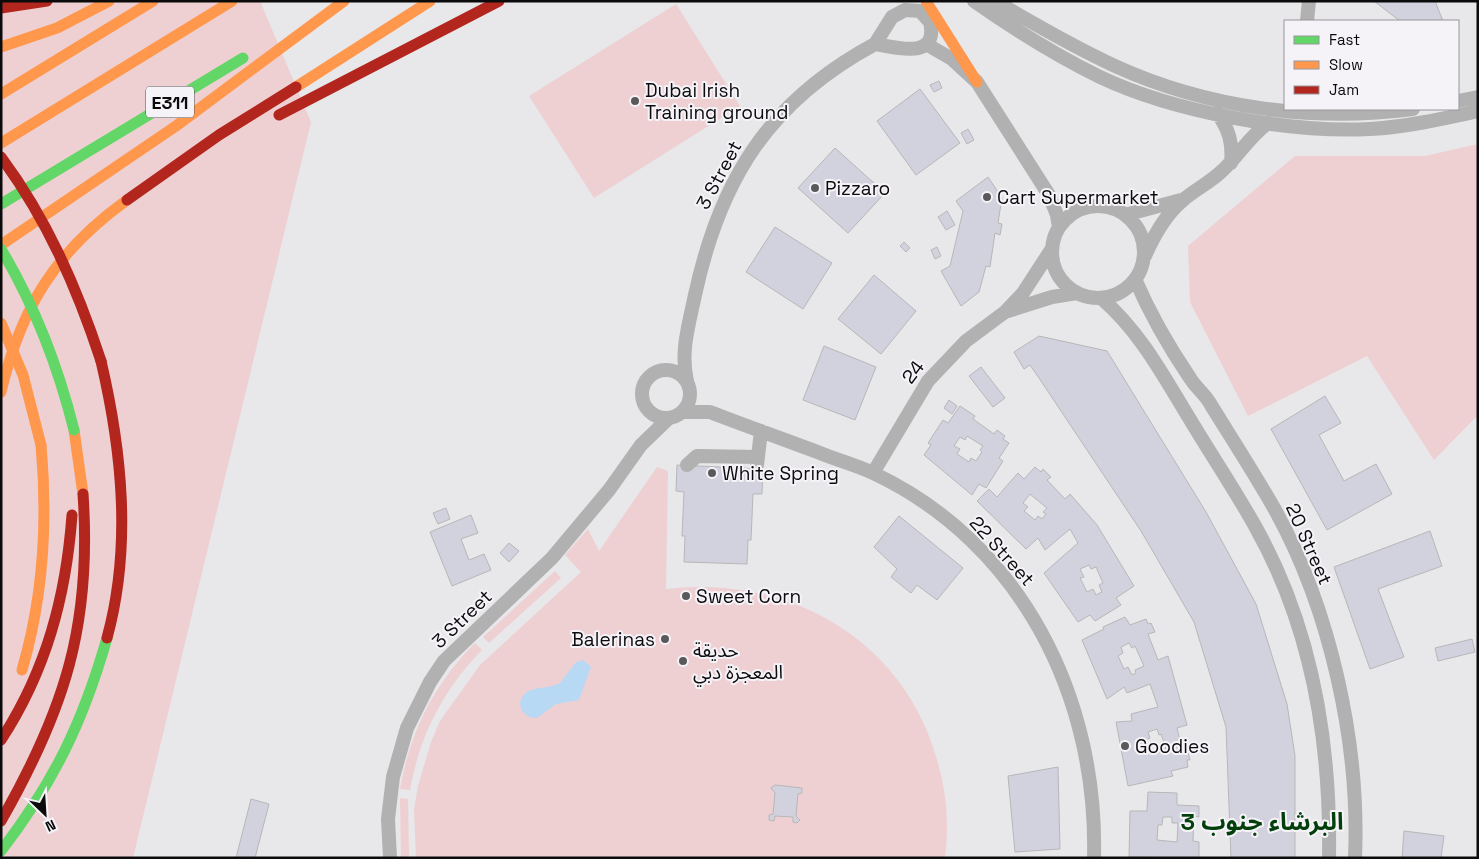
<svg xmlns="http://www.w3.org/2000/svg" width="1479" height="859" font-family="'Space Grotesk','Noto Sans Arabic',sans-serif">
  <rect width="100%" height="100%" fill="#e8e7ea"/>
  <path fill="#eed0d3" d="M1,1H260L311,122L133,858H1Z
    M676,4L740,106L594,198L529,96Z
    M1478,144V415L1434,460L1367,356L1248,416L1190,302L1188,246L1295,156H1425Z
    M657,467L668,471L666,589C792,574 908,642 939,767C947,797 949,827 945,858H416L414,809L418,786L431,742L440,721L480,665L581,572L565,555L588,529L599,551Z
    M555,571L561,578L489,643L483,637Z
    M475,643L482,650C443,690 420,735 410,790L400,789C410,732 434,684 475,643Z
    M400,798L408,799L409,858H401Z"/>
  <path fill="#b8d9f4" d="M583,660L591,667L579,700L556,704L537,718C527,718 521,713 520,703C525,683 546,691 560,683L576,662Z"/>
  <path fill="#d1d2dd" stroke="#b7b7b9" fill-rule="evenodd" d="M1374,1H1435L1443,21H1400Z
    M939,81L942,88L934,92L930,85Z
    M920,89L960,143L916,175L877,121Z
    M968,129L974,140L967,144L961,133Z
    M835,148L885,193L848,233L798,188Z
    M988,177L1002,198L998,223L1002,224L1000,235L995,233L990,267L986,266L979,292L961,306L941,271L950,266L963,211L956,201Z
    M947,211L955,225L946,230L938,217Z
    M775,227L832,263L803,309L746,272Z
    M904,242L910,248L906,252L900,246Z
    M937,247L941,256L935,259L931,250Z
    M874,275L916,311L881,354L838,319Z
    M1039,336L1107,351L1206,512L1256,604L1287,704L1295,756V858H1231L1226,727L1194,622L1141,531L1039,378L1030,365L1024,369L1014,352Z
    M824,346L876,367L855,420L803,400Z
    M981,367L1005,398L993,407L969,376Z
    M1325,396L1341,423L1319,435L1344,481L1376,464L1392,494L1327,530L1271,429Z
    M949,400L957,406L952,414L944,408Z
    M960,406L975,416L973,419L994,434L997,430L1005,436L1003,439L1009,443L999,458L1003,461L986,488L979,484L972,495L924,455L931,445L928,443L943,420L948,423ZM967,436L983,446L980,450L982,452L976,461L971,458L969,462L957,454L960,449L954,446L960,437L965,440Z
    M677,465L763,469L762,494H753L751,540H748L747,564L684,562L685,536H682L684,492L676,491Z
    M1035,467L1041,472L1043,469L1051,477L1047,480L1065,499L1070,494L1097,525L1134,586L1116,598L1121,605L1095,621L1090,615L1078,622L1044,573L1078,543L1070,529L1045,550L1038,538L1026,549L977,501L989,489L997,497L1018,473L1024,479ZM1030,494L1047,508L1043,512L1046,514L1042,519L1038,516L1035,520L1024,511L1028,507L1023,503ZM1089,565L1091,569L1096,567L1103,583L1099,585L1102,592L1096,595L1093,589L1087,592L1080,578L1084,577L1080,569Z
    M446,508L450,519L438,524L433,513Z
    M471,515L478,533L461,539L469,560L484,554L491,570L452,586L430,532Z
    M899,516L963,568L937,600L917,585L911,593L891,577L897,569L874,547Z
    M1430,531L1442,566L1378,589L1404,657L1370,669L1334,567Z
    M509,543L519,551L509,562L500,553Z
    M1125,617L1130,625L1146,619L1148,624L1151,623L1155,632L1148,634L1158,660L1168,656L1187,725L1177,728L1182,749L1187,748L1190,760H1187L1188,767L1171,771L1173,776L1128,786L1116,722L1132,721L1131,714L1158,707L1150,684L1127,693L1124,687L1107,699L1082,640L1104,629L1103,627ZM1129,643L1132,648L1135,646L1144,666L1135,670L1136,673L1132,675L1128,667L1124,669L1118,656L1123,653L1121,647ZM1157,729L1159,735L1161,734L1166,748L1155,755L1153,751L1149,753L1145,740L1150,738L1148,732Z
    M1472,639L1475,652L1438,661L1435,648Z
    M1058,767L1060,849L1015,852L1008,776Z
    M775,785L802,788V793L798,794L796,816L800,820L797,823L793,822V817L775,816L774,821L769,820V815L773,814L775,793L771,788Z
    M1148,792L1177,793V805L1199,806V817L1194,816L1193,841L1199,842V858L1129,857L1130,811H1147ZM1163,817H1172V823H1178L1177,842L1157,840L1158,825H1162Z
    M251,799L269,804L255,858H236Z
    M1404,831L1444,836L1441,858H1402Z"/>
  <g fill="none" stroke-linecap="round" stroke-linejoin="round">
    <path stroke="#b1b1b1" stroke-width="14" d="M974,1C1011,27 1059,57 1100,77C1174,112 1289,133 1370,129C1406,127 1442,119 1478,111
      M995,1C1034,24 1074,47 1115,66C1207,108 1313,122 1413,109
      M905,10L920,11L930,22C939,61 895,47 875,44L892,17Z
      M1307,21L1309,1
      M926,44L952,59L977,82L1049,195L1057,215L1059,227
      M1458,101L1478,97
      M1217,113C1229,129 1233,143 1231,163
      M1052 252a46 46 0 1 1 92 0a46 46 0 1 1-92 0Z
      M1125,215L1181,200
      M1145,256C1154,235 1165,215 1183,200C1196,189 1211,182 1223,170C1239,155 1250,136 1268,123
      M1135,279C1150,314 1169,347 1190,378C1196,388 1206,395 1211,405C1232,439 1254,473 1274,508C1330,608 1360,743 1355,858
      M1101,298C1142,333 1166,381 1194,426C1214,459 1236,492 1255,526C1312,627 1331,743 1329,858
      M1008,311L1052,297L1077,293
      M642 394a24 24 0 1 1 48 0a24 24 0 1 1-48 0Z
      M687,381C680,352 689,324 695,295C720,179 769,101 875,44
      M682,412H710C746,426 783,439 820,453C837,460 856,465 873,473C1022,543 1098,698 1094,858
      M687,465L697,456L758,457
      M757,465L761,431
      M873,473L928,381L966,341L1005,312L1023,293L1051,250
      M390,858L388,819L393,777L407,728L430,682L444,661L552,558L609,490L641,445L669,418"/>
    <path stroke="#63d668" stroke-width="11" d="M1,204L243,58
      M1,851C54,782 83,722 107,638"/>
    <path stroke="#ff974d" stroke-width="11" d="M926,1L977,82
      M1,47L57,28L109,1
      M296,87L430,1
      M1,94L153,1
      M1,143L232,1
      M1,245L176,126L344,1
      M1,392C21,307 56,251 127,200
      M74,430L83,494
      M22,670C44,595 48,522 41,445"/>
    <path stroke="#b3261e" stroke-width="11" d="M1,8L47,1
      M279,115L499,1
      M127,200L219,135L296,87
      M101,361C122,451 132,547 107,638
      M1,740C46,671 66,597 72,515
      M1,821C65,709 92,624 83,494"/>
    <path stroke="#63d668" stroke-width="11" d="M1,249C35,306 58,366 74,430"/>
    <path stroke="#ff974d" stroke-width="11" d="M1,323L23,375L41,445"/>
    <path stroke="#b3261e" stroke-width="11" d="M1,157C47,219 77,288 101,361"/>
  </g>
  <g fill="#59585a" stroke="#f5f3f8" stroke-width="2">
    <circle cx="635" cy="101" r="5"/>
    <circle cx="815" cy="188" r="5"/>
    <circle cx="987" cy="197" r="5"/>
    <circle cx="712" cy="473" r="5"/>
    <circle cx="686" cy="596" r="5"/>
    <circle cx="665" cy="639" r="5"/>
    <circle cx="683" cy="661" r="5"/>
    <circle cx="1125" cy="746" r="5"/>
  </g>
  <g text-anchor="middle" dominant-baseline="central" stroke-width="4" stroke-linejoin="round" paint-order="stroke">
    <rect fill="#f5f3f8" stroke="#525153" stroke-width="1" x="146" y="86.5" width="48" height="31" rx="4"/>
    <g font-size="18" font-weight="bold" fill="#0c0b0c">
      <text x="170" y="102">E311</text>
    </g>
    <g font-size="19" fill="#0c0b0c" stroke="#f5f3f8" text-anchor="start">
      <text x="645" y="90">Dubai Irish<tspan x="645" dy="22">Training ground</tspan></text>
      <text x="825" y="188">Pizzaro</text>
      <text x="997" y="197">Cart Supermarket</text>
      <text x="722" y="473">White Spring</text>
      <text x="696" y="596">Sweet Corn</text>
      <text x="655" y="639" text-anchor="end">Balerinas</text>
      <text x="693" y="650">حديقة<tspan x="693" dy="22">المعجزة دبي</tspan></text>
      <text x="1135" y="746">Goodies</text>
    </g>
    <g font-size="19" fill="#0c0b0c" stroke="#f5f3f8">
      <text transform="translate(719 175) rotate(-62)">3 Street</text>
      <text transform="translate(913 372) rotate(-53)">24</text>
      <text transform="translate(1309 544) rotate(66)">20 Street</text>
      <text transform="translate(1002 551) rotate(48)">22 Street</text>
      <text transform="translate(462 619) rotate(-44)">3 Street</text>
    </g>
    <g font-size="24" font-weight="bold" fill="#033f0a" stroke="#f5f3f8">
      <text x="1262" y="821">البرشاء جنوب 3</text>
    </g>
  </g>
  <rect width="1479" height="859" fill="none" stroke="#0c0b0c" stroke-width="5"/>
  <rect x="1284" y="20" width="175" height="90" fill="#f5f3f8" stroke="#98969a"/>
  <rect x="1294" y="36" width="25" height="8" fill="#63d668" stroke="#98969a"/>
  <text x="1329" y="45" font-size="15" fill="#0c0b0c">Fast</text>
  <rect x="1294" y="61" width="25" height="8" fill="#ff974d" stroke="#98969a"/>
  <text x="1329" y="70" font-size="15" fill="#0c0b0c">Slow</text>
  <rect x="1294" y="86" width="25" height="8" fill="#b3261e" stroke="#98969a"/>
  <text x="1329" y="95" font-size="15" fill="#0c0b0c">Jam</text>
  <g transform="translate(45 814) rotate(155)" stroke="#f5f3f8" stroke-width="4" paint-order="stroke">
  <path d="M0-4L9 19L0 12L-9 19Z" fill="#0c0b0c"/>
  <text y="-8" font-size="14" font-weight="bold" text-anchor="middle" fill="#0c0b0c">N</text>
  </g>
</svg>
